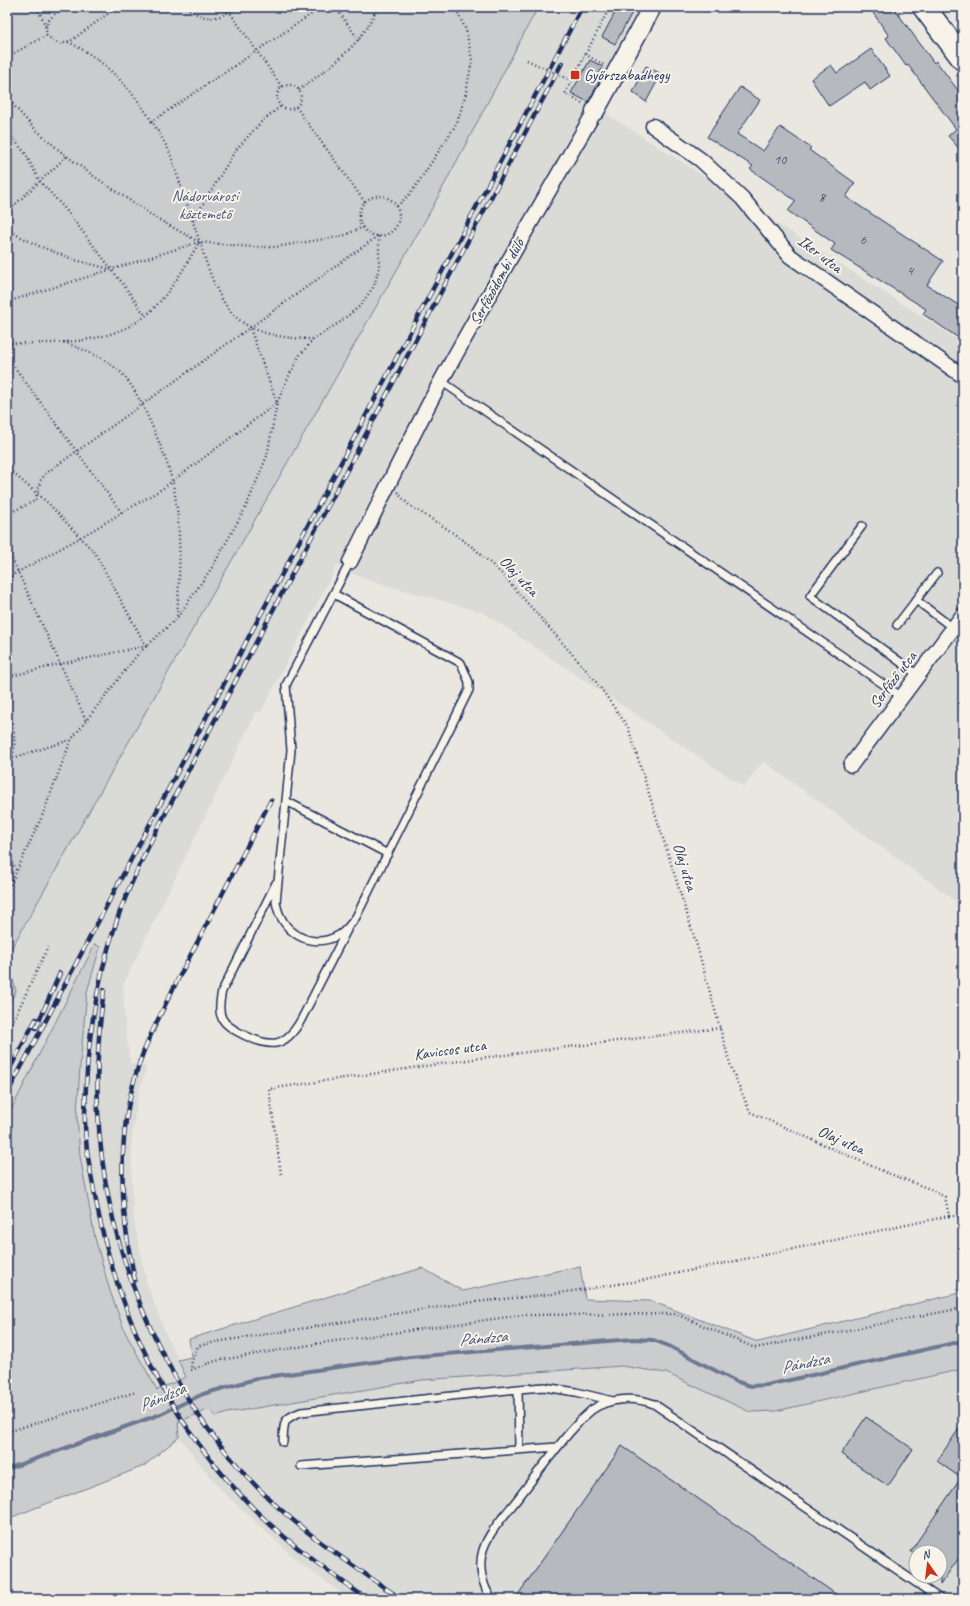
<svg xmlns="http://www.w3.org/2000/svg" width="970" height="1606" font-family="Caveat,sans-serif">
  <rect width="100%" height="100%" fill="#eae7e0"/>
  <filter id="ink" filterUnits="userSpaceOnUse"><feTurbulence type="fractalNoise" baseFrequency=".025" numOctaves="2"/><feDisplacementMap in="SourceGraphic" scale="8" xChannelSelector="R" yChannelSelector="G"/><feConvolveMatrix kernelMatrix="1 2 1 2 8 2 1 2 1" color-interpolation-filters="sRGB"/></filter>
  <g filter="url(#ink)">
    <path fill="#dadad6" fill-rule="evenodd" d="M538,7H641L590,103L963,343V906L763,761L744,787L484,613L362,578L337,565L261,712H256L123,985L125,1024L130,1063L146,1067L138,1097L132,1134V1194L134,1222L146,1280L157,1311L168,1339L187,1377L157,1391L125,1332L110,1291L95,1238L80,1156L77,1115L80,1066L87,992L100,947L95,944L7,1118V1008L16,991L7,956L431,210Z
      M622,1366L666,1373L750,1412L776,1411L963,1369V1599H350L301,1564L220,1489L179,1437L178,1422L210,1409L216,1417L227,1413L422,1380ZM916,1552H940V1576H916Z"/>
    <path fill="#cbcccd" stroke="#737e96" d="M7,7H538L431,210L7,956Z
      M95,944L100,947L87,992L80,1066L77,1115L80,1156L95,1238L110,1291L125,1332L157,1390L186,1377L178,1360L191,1357L189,1339L422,1268L463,1291L580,1266L585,1299L651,1301L758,1342L963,1292V1369L776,1411L750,1412L666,1373L622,1366L422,1380L227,1413L216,1417L210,1409L178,1422L179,1437L144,1466L7,1519V1118Z
      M7,957L16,991L7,1008Z"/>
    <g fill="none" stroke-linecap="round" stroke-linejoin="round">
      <path stroke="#6d7892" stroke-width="4" d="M7,1469L161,1414L203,1394L259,1378L410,1357L633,1339L653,1340L669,1346L735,1381L751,1386L766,1385L790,1380L963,1341"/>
    </g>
    <path fill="#b6babf" stroke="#1b2f5e" d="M618,7H635L615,44L602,37Z
      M869,7H893L934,63L936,61L963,97V153L948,136L956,129L908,65L906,66L886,38L889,36Z
      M871,49L890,76L870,90L865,82L829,106L811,79L831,65L837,73Z
      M590,60L603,67L596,79L600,81L588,102L571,93Z
      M646,66L661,74L646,102L633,92Z
      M740,87L760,100L737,134L763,151L780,127L811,148L809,150L855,183L846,197L943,261L927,285L963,308V341L923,314L926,309L831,250L835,244L788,211L796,201L750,169L753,166L707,137Z
      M866,1417L913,1449L888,1486L841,1454Z
      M963,1423V1552L940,1585V1552H910L961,1478L937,1461Z
      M622,1446L843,1599H515Z"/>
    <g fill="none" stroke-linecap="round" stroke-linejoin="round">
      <g stroke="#1b2f5e" stroke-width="10">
        <path id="service" d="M441,381L902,697
          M862,526L810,596L918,675
          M334,594L461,663L469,682V690L356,917C351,924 346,931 339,935C310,951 281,932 276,902L291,750L286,685L350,562
          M916,600L953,628
          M897,625L937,573
          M286,801L388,854
          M276,883L222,991C216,1017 221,1024 244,1035C271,1048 285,1048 301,1020L347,930
          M518,1389L519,1450
          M283,1442C284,1422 282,1419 301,1412L518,1389L544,1387L576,1392L613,1401
          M301,1466L557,1447
          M492,1599C482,1586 478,1566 483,1550C489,1531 507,1513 519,1497C535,1476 552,1454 569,1433C575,1427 580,1420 586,1415C589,1412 594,1408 598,1406C616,1398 635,1397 654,1404L940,1599"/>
      </g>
      <g stroke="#1b2f5e" stroke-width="17">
        <path id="minor" d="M653,126L701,160L742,198L790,256L963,376
          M350,562C380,502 409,441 441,381C491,290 543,201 595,111
          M851,765L963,615"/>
      </g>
      <g stroke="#1b2f5e" stroke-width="21">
        <path id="tertiary" d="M595,111L652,7"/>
      </g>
      <g stroke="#1b2f5e" stroke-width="25">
        <path id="primary" d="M924,7L963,59"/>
      </g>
      <path stroke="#1b2f5e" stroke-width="2.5" stroke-dasharray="1 3" stroke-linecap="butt" d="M37,7L46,27
        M65,7C59,11 54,14 50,19C40,31 50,42 62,44L72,40L117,7
        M186,7C204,21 218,21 236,7
        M226,7L282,87
        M335,7L359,40
        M68,42C114,63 146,107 169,151C173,160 175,170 179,180C185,199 192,218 198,237C206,261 215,295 233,314C252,335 287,339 314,339
        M585,54L604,65
        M7,57L47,35
        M527,60L570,80
        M957,75L963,84
        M277 97a12 12 0 1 1 24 0a12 12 0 1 1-24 0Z
        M299,90C330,67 363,45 377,7
        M7,98L33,127L60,151L95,177L156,218L199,242L252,247H275L343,236L363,227
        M582,103L565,94L610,7
        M296,107L365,202
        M151,122L322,7
        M7,131L25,153L39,180L66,210L123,284L145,315
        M359 216a20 20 0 1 1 40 0a20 20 0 1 1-40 0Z
        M397,206L409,195L418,183L457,123L465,97L472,60L466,30L455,7
        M7,212L67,156
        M193,221L235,151L262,121L281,106
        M7,229L9,231L39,246L75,260L110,269
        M7,302L199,242
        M64,342C83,350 102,356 118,370C130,380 140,400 147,415C157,436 166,458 172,480C182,521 180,574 177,616
        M7,343C53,344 117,345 152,310C171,291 186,266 199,242
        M7,357L122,513
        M7,468L48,503L95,553L146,646L60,664L7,677
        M398,492L401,497L409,505L446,528L475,549L502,574L594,679L628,727L697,946L731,1067L750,1112L885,1172L930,1189L945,1197L949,1216H963
        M7,514L35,501L41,480L45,474L378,236
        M7,548L86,720
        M7,578L76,540L162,489L277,403L250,328
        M7,713C18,733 16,752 7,772
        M13,758L70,740
        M7,851L17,872
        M7,892L43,814L71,740L138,654L177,618L213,566L246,507L267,456L277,403L285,384L299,356L314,339L340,322L360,306L374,286L379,268V236
        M7,1034L48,947
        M281,1174L269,1089L480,1058L720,1028
        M949,1216L645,1280L553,1294L465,1303L216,1342L198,1346L192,1360L191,1370L215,1361L328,1342L522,1315L676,1314L755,1348L963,1308
        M7,1432L136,1392"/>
      <use href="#service" stroke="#f7f3e8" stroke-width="7"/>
      <use href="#minor" stroke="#f7f3e8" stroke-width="14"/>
      <use href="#tertiary" stroke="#f7f3e8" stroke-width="18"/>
      <use href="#primary" stroke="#f7f3e8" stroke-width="22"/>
      <g stroke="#1b2f5e" stroke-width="4.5">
        <path id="rail" d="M104,990C86,1117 104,1238 162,1352C188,1404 217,1446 258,1488C300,1531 351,1564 401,1599
          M36,1028L60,973
          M7,1074L36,1019
          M7,1094L582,7
          M135,1280C118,1207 116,1124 143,1053C159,1014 179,977 199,939C223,893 247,846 271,800
          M367,1599C328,1571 289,1544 255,1510C169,1424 117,1315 95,1196C90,1169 84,1142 85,1114C86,1048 96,980 118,917C127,891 139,866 151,841L562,63"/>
      </g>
      <use href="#rail" stroke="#f7f3e8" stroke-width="3" stroke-dasharray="9" stroke-linecap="butt"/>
    </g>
  </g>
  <rect fill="#c8321e" stroke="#f7f3e8" stroke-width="1.5" x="570" y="70" width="10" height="10" rx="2"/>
  <g text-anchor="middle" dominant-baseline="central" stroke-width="4" stroke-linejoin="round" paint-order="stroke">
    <g font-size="14" fill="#425276">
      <text x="780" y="159">10</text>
      <text x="822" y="197">8</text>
      <text x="863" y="239">6</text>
      <text x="910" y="270">4</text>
    </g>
    <g font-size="16" fill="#1b2f5e" stroke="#f7f3e8" text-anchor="start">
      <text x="584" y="75">Győrszabadhegy</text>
    </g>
    <g font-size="16" fill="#47567a" stroke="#f7f3e8">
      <text x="205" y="196">Nádorvárosi<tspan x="205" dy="18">köztemető</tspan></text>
    </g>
    <g font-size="16" fill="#1b2f5e" stroke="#f7f3e8">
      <text transform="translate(820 254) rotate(37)">Iker utca</text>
      <text transform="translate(497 282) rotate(-61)">Serfőződombi dűlő</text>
      <text transform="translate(519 576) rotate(47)">Olaj utca</text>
      <text transform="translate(893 680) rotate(-53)">Serfőző utca</text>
      <text transform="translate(685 867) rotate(73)">Olaj utca</text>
      <text transform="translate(450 1050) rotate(-8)">Kavicsos utca</text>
      <text transform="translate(841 1140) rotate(24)">Olaj utca</text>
    </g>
    <g font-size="17" font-style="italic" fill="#445378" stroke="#f7f3e8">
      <text transform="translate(483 1338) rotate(-5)">Pándzsa</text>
      <text transform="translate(805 1363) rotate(-12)">Pándzsa</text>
      <text transform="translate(162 1397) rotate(-23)">Pándzsa</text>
    </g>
  </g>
  <rect width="970" height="1606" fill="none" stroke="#f7f3e8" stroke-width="24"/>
  <rect x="12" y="12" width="946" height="1582" fill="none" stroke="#1b2f5e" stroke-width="1.5" filter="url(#ink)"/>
  <g transform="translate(928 1564) rotate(346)"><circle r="19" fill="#f7f3e8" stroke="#9fa5b1"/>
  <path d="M0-3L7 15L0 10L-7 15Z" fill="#c8321e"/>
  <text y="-6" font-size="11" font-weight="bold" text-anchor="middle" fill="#1b2f5e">N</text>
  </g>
</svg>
